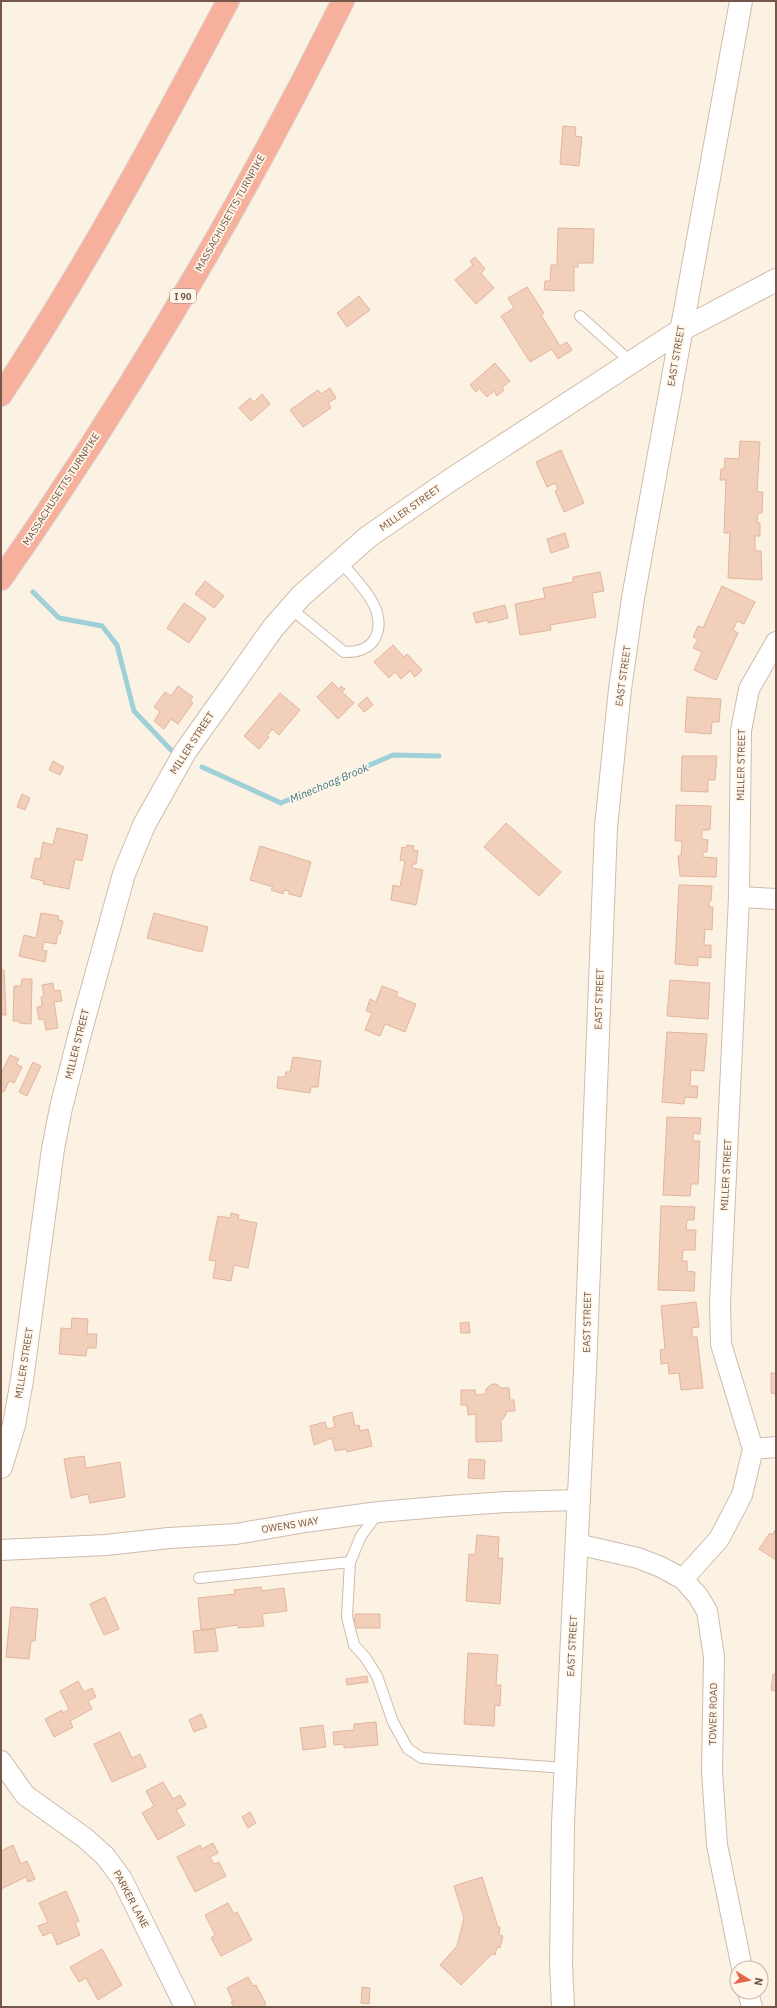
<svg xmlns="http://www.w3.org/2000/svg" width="777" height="2008" font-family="'IBM Plex Sans',sans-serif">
  <rect width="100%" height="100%" fill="#fcf2e3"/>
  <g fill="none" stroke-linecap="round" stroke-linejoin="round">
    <path stroke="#9fd0d7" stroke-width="5" d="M33,592L59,618L102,626L117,645L134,711L171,750
      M202,767L281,803L393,755L439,756"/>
  </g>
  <path fill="#f1cfbb" stroke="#e3b59c" d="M563,126L576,127L575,136L582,137L579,166L560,164Z
    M558,228L594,229L593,263H578V267H574V291L544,290L545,281H550L551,265H557Z
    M475,257L485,269L481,273L494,288L476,304L455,280L473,265L470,261Z
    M527,287L544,313L541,315L560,346L567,342L572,350L558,359L552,349L530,362L501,316L514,308L508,298Z
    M359,296L370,310L347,327L337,313Z
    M495,363L510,381L502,388L504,390L497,396L494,391L487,397L479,388L476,392L470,385Z
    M330,388L336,398L328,403L331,408L303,427L290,410L318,390L321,394Z
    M262,394L270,404L251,421L239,408L250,398L254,402Z
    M740,441L760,442L757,492H763L762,513H758L757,523H760V536H755V551H761L762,580L728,578L730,533H724L726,480H720L721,469H724L725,458L739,459Z
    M561,450L584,503L564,512L555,491L558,489L555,483L547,487L536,462Z
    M565,533L569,547L551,553L547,539Z
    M600,572L604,591L592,593L596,617L550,625L551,630L520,635L515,604L545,598L543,588L573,582V577Z
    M205,581L224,596L214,608L195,594Z
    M722,586L755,602L744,624L737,621L733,630L738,633L716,680L694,670L702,652L693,648L698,639L693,637L698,626L703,628Z
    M184,603L206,618L189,643L167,628Z
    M505,605L508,618L488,623V620L476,623L473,613Z
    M393,645L404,657L407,654L422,670L415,677L410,671L401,679L395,672L389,678L374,662Z
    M332,682L339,689L341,686L345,689L342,692L354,703L338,719L317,697Z
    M178,686L193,697L190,701L193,703L178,724L171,719L164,729L154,721L160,712L154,707L165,692L171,696Z
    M280,693L300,710L279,735L272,729L267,736L269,737L259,749L244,736Z
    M367,697L373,705L364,712L358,705Z
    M687,697L721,699L719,722H712L711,734L685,732Z
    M682,756H717L715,780H708V792L681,791Z
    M53,761L64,767L60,775L49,770Z
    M22,794L30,798L25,810L17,807Z
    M676,805L711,806L710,830H702V839L708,840L707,852H703V857L717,858L716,877L680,876L678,856H681L682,841H675Z
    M506,823L561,872L539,896L484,847Z
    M57,828L88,835L82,861L75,859L69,889L43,884L44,881L31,878L35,858L40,859L43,842L53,845Z
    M407,845L414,846L413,850L418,851L416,864H413L412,868L423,870L416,905L391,900L393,885L400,887L405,861L400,860L402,847L406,848Z
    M260,846L311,862L301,897L289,894V891L284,890L283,894L271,890L273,887L250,880Z
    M679,885L712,886L711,901H709V907H713L712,930L705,929L704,945H711V958L698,957V966L675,964Z
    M41,913L59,916L58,920L63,921L60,934H58L56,944L44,942L42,950L47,951L45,962L19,956L24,935L36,938Z
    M154,913L208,927L202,952L147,938Z
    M1,970H4L6,1015H1Z
    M22,979H32L31,1024L19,1023L20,1021H13L14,986H21Z
    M670,980L710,983L708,1019L667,1016Z
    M53,983L54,991L60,990L62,1001L54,1002L58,1028L46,1030L44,1019L39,1020L37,1007L42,1006L41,997L44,996L42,985Z
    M382,986L398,992L396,996L416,1004L405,1032L385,1024L380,1036L365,1030L372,1013L366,1011L370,999L376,1002Z
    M667,1032L707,1034L704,1071L691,1070L690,1086H698L697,1098L685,1097L684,1104L662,1102Z
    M10,1055L19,1059L16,1064L22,1067L14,1083L9,1081L4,1092L1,1091V1074Z
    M293,1057L321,1061L318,1087H311L310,1093L277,1088L278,1077H285L286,1072H290Z
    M33,1062L41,1066L27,1096L19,1092Z
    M667,1117L701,1118L700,1134L693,1133V1141H700L698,1184H691L690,1196L663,1195Z
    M661,1206L695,1207L694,1220H687L686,1230H696L695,1250H683L682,1261H687V1271L695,1272L694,1291L658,1290Z
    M231,1213L239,1215L238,1219L257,1223L248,1268L234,1265L231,1281L213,1278L216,1261L209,1260L218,1216L230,1218Z
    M696,1302L699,1327L692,1328V1337H697L703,1388L681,1390L679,1373L669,1374L668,1363L661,1364L660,1350L665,1349L661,1306Z
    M72,1318L88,1319L87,1334H97L96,1348H87L86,1356L59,1354L61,1328L71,1329Z
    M469,1322L470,1333H461L460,1323Z
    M771,1373H776V1394L771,1393Z
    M492,1384H497L501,1388H509L510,1400H514L515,1411H507L505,1416L501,1421L502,1441L476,1442V1414L468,1415L467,1405H461V1390H475L476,1395L486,1394V1389Z
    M352,1412L355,1426L359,1425L360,1431L368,1429L372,1446L347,1452L346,1449L335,1451L332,1438L314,1445L310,1426L325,1422L327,1429L335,1427L333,1417Z
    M84,1456L86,1468L120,1462L125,1497L90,1503L88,1494L71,1498L64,1459Z
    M469,1459L485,1460L484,1479L468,1478Z
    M776,1529V1560L759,1549L770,1533L772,1535Z
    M477,1535L499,1537L498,1558H503L500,1604L466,1601L469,1554L475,1555Z
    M261,1587L262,1591L284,1588L287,1611L262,1614L264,1626L238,1628V1625L201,1630L198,1598L235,1594L234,1590Z
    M105,1597L119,1629L104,1635L90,1604Z
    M11,1607L38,1609L35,1641H31L29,1659L6,1657Z
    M355,1614H380V1628H354Z
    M215,1629L218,1651L195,1653L193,1631Z
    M468,1653L498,1655L496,1685H501L500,1706L495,1705L494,1726L464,1724Z
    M773,1674H776V1691L771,1690Z
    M367,1676L368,1682L347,1685L346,1679Z
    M78,1681L84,1692L92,1688L96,1697L88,1701L92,1709L70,1721L73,1727L54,1737L45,1719L62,1710L63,1713L69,1709L60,1691Z
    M201,1714L207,1727L194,1732L189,1720Z
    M376,1722L378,1745L344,1748V1744L334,1745L333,1732L354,1730V1724Z
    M323,1725L326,1747L303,1750L300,1728Z
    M120,1732L132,1758L140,1754L146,1767L112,1782L94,1744Z
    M163,1782L173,1799L180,1795L186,1805L176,1810L185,1825L158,1840L142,1813L154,1806L146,1791Z
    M250,1812L256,1823L248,1828L242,1817Z
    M213,1843L218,1853L210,1857L214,1864L219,1862L226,1876L195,1892L177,1857L200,1845L202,1849Z
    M13,1845L21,1864L27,1861L35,1879L28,1882L26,1877L1,1889V1851Z
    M482,1877L498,1927H500L499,1935L503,1936L500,1948L497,1947L495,1955L492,1954L461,1985L440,1965L457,1946L464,1918L454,1886Z
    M66,1891L79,1921L75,1923L80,1935L57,1945L52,1932L43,1936L38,1926L48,1922L39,1903Z
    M228,1903L234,1914L237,1912L252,1940L221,1956L211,1938L215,1935L205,1915Z
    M102,1949L122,1985L98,2000L86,1978L79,1982L70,1967Z
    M248,1977L253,1986L256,1985L266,2004L263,2007H234L231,2002L233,2001L227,1988Z
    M362,1987L370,1988L369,2004L361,2003Z"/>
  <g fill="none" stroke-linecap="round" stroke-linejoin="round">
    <g stroke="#cfbbad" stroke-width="12">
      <path id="lane" d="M580,316L631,362
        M290,608L344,652C357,652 367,650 374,640C391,611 357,582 340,561
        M378,1513L361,1536L350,1562L347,1617L354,1645L365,1657L377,1676L393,1722L408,1749L422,1758L566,1768
        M199,1578L350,1562"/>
    </g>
    <g stroke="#cfbbad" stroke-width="22">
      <path id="street" d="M739,897L776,899
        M753,1449L776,1447
        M577,1544L638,1558L661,1567L683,1579L698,1596L707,1611L714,1657L712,1771L717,1845L742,1968
        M1,1550L106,1545L169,1538L236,1534L305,1522L379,1512L449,1506L506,1502L580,1500
        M683,1579L719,1539L742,1495L753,1449L721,1344L720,1303L739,897L741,731L749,689L776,642
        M1,1761L25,1795L85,1838L105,1856L122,1879L185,2007
        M748,1992L752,2007"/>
    </g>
    <g stroke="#d2bbaa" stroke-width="24">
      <path id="secondary" d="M1,1467L14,1425L22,1380L53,1149L61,1108L79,1037L124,874L144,825L185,752L273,628L301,596L368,537L449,481L681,330L776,280
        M563,2007L561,1964L563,1823L585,1371L606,827L620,689L633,598L741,1"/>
    </g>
    <g stroke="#dbd3d0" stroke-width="24">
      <path id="highway" d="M1,395C85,268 157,135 228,1
        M1,579C129,396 244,201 343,1"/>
    </g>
    <use href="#lane" stroke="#fff" stroke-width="10"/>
    <use href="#street" stroke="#fff" stroke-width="20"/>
    <use href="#secondary" stroke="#fff" stroke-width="22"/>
    <use href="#highway" stroke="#f6b09b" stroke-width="22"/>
  </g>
  <g text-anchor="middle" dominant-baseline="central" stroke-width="3.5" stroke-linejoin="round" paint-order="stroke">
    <rect fill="#fff6e9" stroke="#9e877a" stroke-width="1" x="170" y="289" width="26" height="14" rx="3"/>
    <g font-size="9" font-weight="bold" fill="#74574a">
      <text x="183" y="296">I 90</text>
    </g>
    <g font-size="10" fill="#74574a" stroke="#fff6e9">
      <text transform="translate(230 213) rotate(-61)">MASSACHUSETTS TURNPIKE</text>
      <text transform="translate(676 356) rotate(-80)">EAST STREET</text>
      <text transform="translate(61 489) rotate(-57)">MASSACHUSETTS TURNPIKE</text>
      <text transform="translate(410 508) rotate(-35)">MILLER STREET</text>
      <text transform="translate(623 676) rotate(-82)">EAST STREET</text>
      <text transform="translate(192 743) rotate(-57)">MILLER STREET</text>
      <text transform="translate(741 765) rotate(-89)">MILLER STREET</text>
      <text transform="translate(599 999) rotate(-88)">EAST STREET</text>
      <text transform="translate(77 1044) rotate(-76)">MILLER STREET</text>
      <text transform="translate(726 1175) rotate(-87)">MILLER STREET</text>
      <text transform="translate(587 1322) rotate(-89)">EAST STREET</text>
      <text transform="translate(24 1363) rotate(-81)">MILLER STREET</text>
      <text transform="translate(290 1525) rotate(-9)">OWENS WAY</text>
      <text transform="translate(572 1646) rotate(-87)">EAST STREET</text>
      <text transform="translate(713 1714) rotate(-89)">TOWER ROAD</text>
      <text transform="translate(131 1899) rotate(62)">PARKER LANE</text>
    </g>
    <g font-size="11" font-style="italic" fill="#407780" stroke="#fff6e9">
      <text transform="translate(329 783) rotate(-23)">Minechoag Brook</text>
    </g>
  </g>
  <rect width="777" height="2008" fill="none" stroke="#74574a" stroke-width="4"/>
  <g transform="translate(749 1980) rotate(100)"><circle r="19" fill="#fff6e9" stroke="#c7b6a9"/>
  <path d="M0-3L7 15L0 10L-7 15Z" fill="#e5674a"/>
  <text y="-6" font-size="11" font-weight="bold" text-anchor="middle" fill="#74574a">N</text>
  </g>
</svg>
